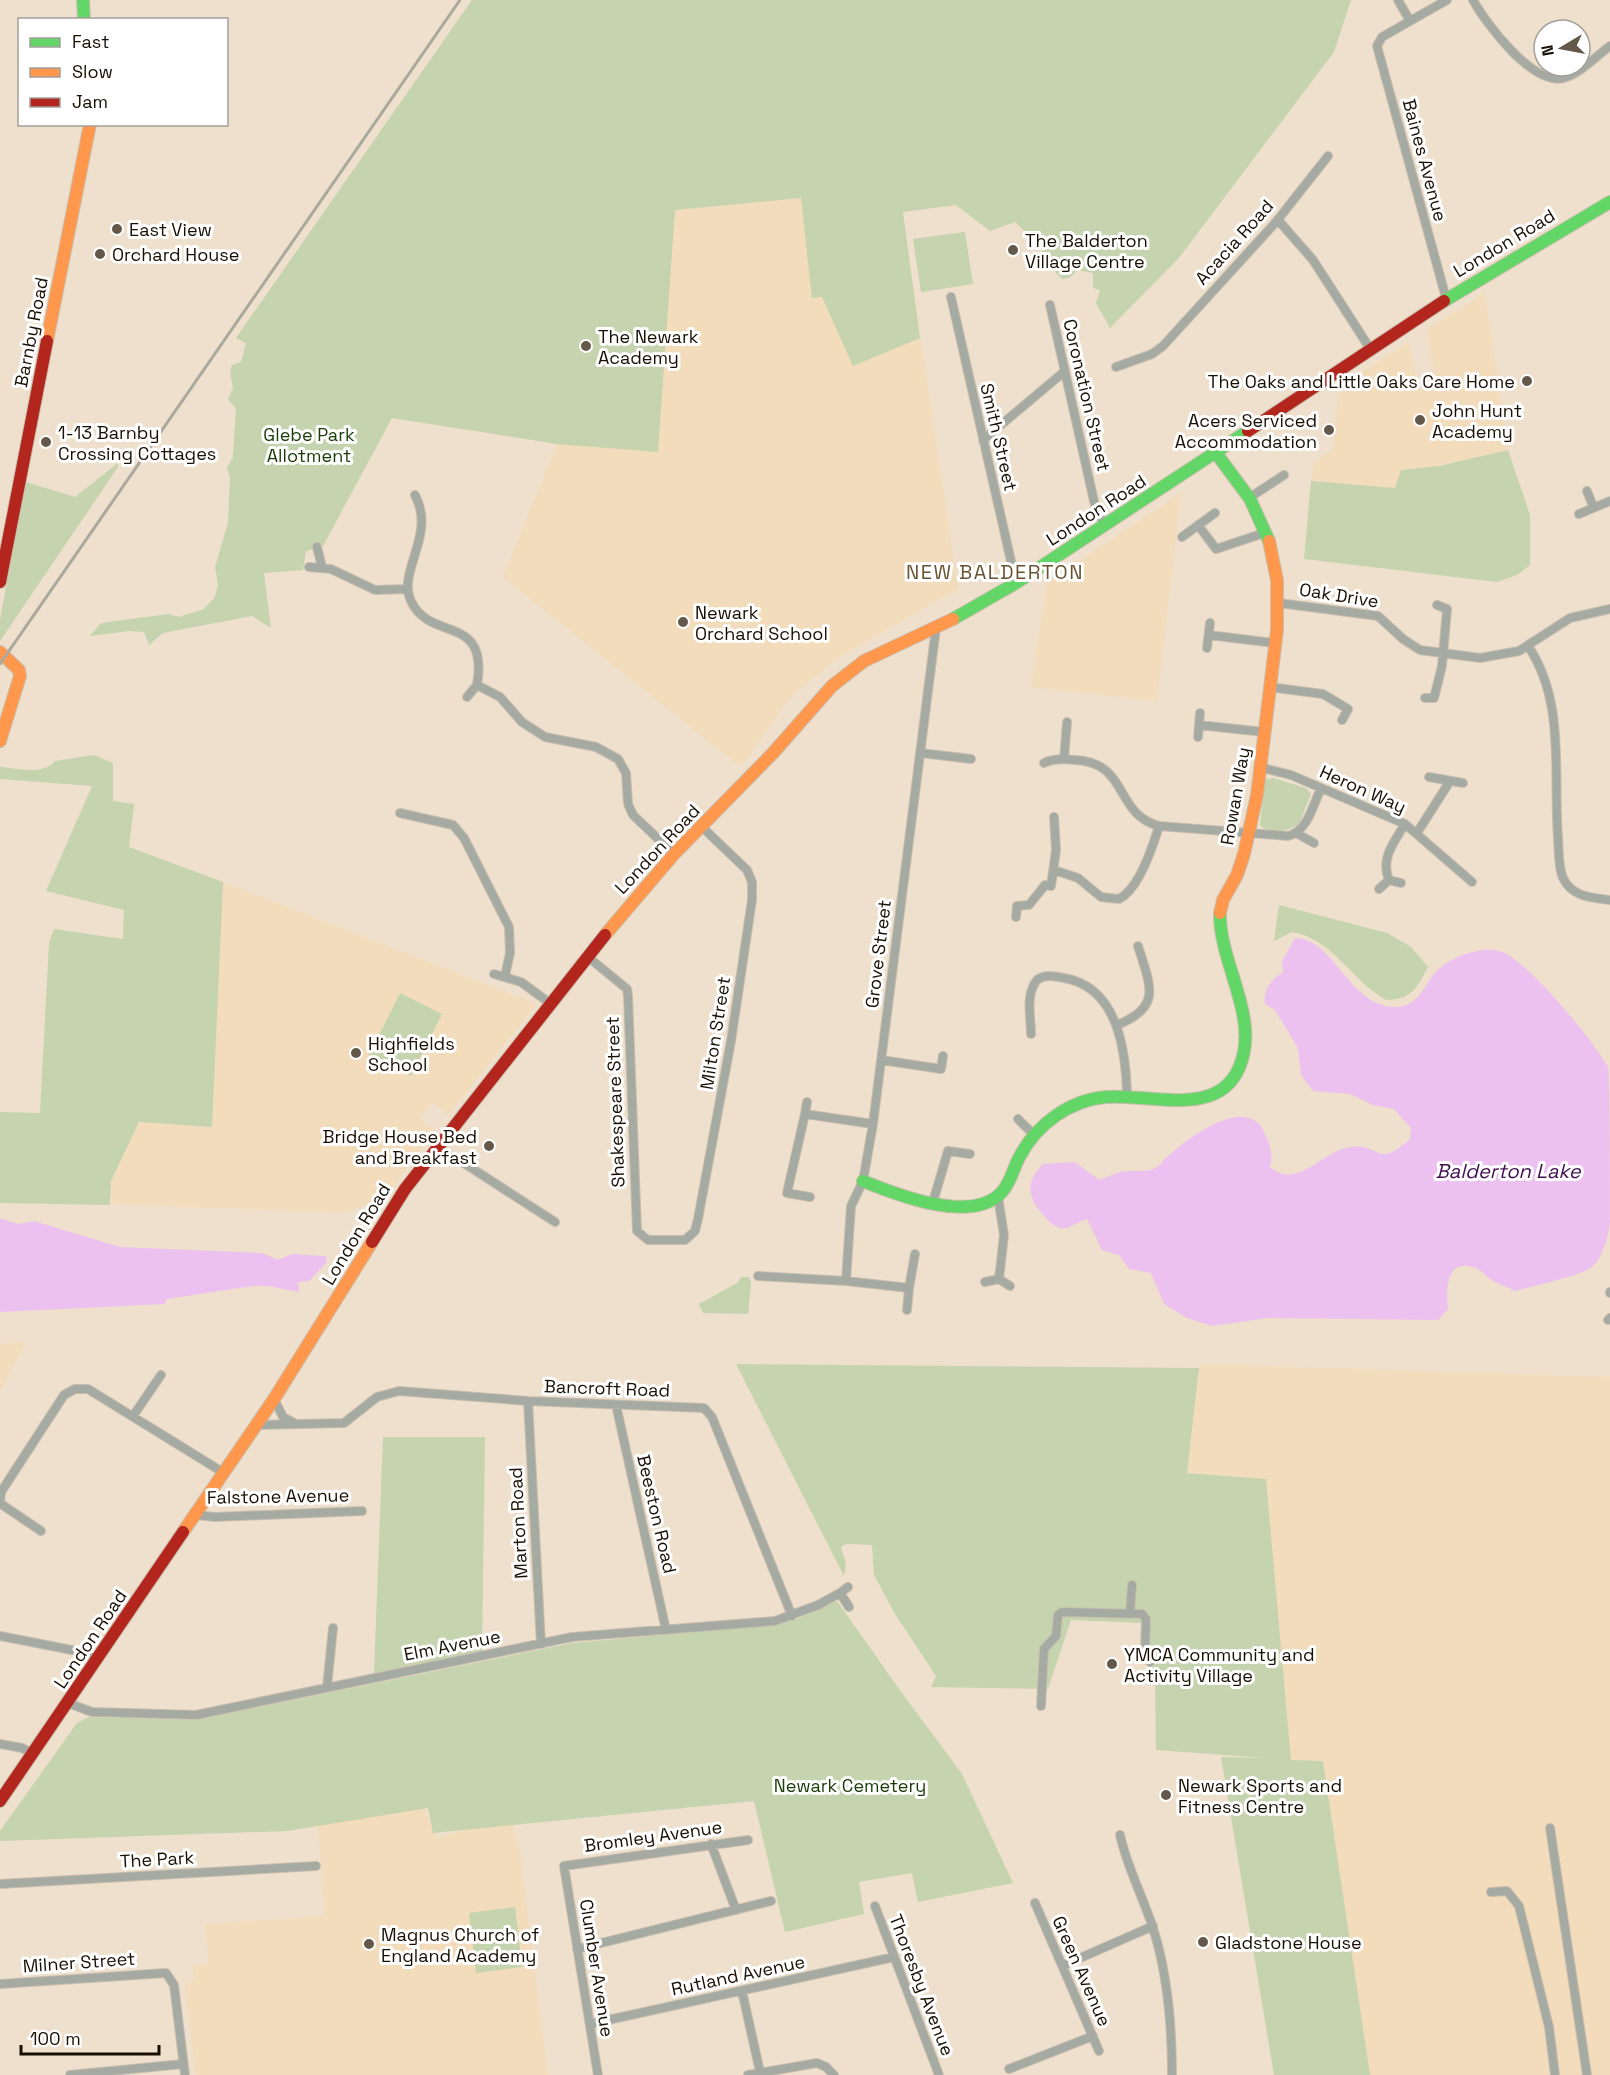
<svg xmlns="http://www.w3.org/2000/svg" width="1610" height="2075" font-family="'Space Grotesk',sans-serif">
  <rect width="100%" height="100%" fill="#eee0cc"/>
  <path fill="#f2dcbb" d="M472,0L902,212L958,589L840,657L794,693L744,763L737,764L503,577L557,444L391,418L236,338Z
    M1485,293L1508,450L1439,466L1401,470L1395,488L1311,481L1314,462L1333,450L1339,386L1409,342L1418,389L1434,372L1427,329Z
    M1181,493L1157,701L1031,687L1047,582Z
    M223,882L537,1004L448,1115L433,1102L419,1118L435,1130L385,1198L343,1213L112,1204L111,1182L139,1122L212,1127Z
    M26,1341L20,1354L0,1392V1344Z
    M1200,1364L1610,1377V2075H1370L1323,1761L1291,1760L1266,1479L1187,1473Z
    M423,1806L437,1838L510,1816L519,1847L548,2075H196L185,1984L194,1980L193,1965L209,1964L205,1924L325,1916L318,1824Z"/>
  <path fill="#c5d3ae" d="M472,0H1351L1334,52L1178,259L1110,328L1096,303L1100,290L1093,288V273L1078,270L1069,278L1062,279L1039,255L1044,249L1015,222L990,231L956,205L903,212L920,338L853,366L822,297L812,298L801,198L675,210L658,452L557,444L392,418L323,546L306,551L303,570L264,573L271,628L252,616L163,633L149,645L144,632L129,631L90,636L101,623L168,614L179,617L204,609L215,597L218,584L215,567L228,523L230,477L227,468L233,457L236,409L228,399L233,388L230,373L232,365L241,362L246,343L236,338Z
    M965,232L973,284L921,292L913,239Z
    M1508,450L1530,515V565L1517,575L1497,582L1304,559L1311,481L1395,488L1401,470L1439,466Z
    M118,463V467L0,641V619L26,482L75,497Z
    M94,755L113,763V801L134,804L129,847L223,882L212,1127L139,1122L111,1181L110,1205L0,1203V1112L40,1113L49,943L54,929L123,939L124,910L46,891L92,786L0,779V767C17,768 43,776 55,761Z
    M1273,778L1306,788L1311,794L1299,824C1288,831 1271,836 1260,825L1264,783L1266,779Z
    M1279,905L1387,933L1411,947L1428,967C1417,988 1412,999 1386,1000C1351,980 1333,939 1292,932L1274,941Z
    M400,993L442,1014L411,1076L369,1055Z
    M741,1277H749L751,1283L748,1314L703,1313L699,1304L737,1283Z
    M736,1364L1199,1368L1187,1473L1266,1479L1291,1760L1323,1761L1370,2075H1274L1221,1757L1266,1758L1156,1750L1155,1669L1140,1662L1141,1623L1071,1620L1048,1689L931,1687L936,1676L895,1614L874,1575L872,1545L846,1544L841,1547L846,1563L844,1576Z
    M383,1437H485L482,1651L374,1673Z
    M837,1601L899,1689L962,1774L1013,1883L918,1902L912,1873L859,1882L864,1914L785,1932L754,1801L433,1833L428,1808L287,1831L0,1841V1831L77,1723L89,1717L196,1720L572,1643L762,1626L795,1620Z
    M515,1907L522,1967L476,1973L469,1913Z"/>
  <path fill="#ecc1ef" d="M1295,938C1335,939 1349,1007 1395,1007C1422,1007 1424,980 1441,967C1456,955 1486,944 1505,953C1531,966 1594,1041 1608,1067C1610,1074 1610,1204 1610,1221C1609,1234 1603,1257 1592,1267C1583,1275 1530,1287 1515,1291C1507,1287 1500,1284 1493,1281C1486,1277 1481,1269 1473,1267C1445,1259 1446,1291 1448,1309L1438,1320L1268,1318L1212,1326L1187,1318L1164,1304L1151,1273L1129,1269L1119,1255L1102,1250L1087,1219C1077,1221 1071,1230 1060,1228C1053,1226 1049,1221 1045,1217C1027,1198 1025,1182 1043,1164L1075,1162L1099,1180C1107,1178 1114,1173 1121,1172C1132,1169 1147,1174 1157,1167C1161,1165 1163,1160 1167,1157C1185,1140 1242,1096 1262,1128C1269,1141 1274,1153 1270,1167C1298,1191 1322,1150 1351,1147C1382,1143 1375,1170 1410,1139L1411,1128L1394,1109L1373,1105L1350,1094L1313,1091L1301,1075L1298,1048L1275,1010L1265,1004C1263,989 1272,979 1283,972L1282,961Z
    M0,1218L18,1224L34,1221L120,1247L262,1253L278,1260L292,1254L326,1256L327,1262L309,1281L298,1282L299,1292L268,1286H253L167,1299L165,1304L0,1312Z"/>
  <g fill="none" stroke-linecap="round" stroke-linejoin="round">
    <g stroke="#c9beae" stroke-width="10">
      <path id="street" d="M1398,0L1410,21
        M1473,0C1487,25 1533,86 1564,78C1581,73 1596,56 1610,46
        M1278,220L1313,260L1369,347
        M951,297L1016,583
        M1446,298L1377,46L1382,37L1447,0
        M1050,305L1096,510L1105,525
        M1116,367L1152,354L1163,346L1276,222L1328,156
        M983,440L1065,371
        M1587,491L1593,506
        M415,495C437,536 395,573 412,603C432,642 489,614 477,685L500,697L522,722L545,737L596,747L618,759L626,773L628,804L633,815L674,854
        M1249,498L1284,475
        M1579,514L1610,501
        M1198,525L1216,549L1267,532
        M1182,537L1215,513
        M317,547L322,567
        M309,567L331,569L375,590L407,589
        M1279,603L1378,616L1403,639L1420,650L1480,658L1519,651L1570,618L1610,609
        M1209,635L1274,643
        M1528,646C1566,702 1553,774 1558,837C1559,850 1558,867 1563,878C1572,897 1592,898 1610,900
        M1207,648L1210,623
        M1269,687L1323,694L1348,709L1342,720
        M467,697L477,685
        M1425,698H1434L1442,666L1447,609L1437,605
        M1199,725L1264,732
        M1198,737L1200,713
        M921,753L971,759
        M1064,759L1067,722
        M1044,763C1054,758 1066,759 1076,760C1129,763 1114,814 1159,826L1288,836C1308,831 1313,805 1321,788
        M1259,767L1291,775L1405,824L1472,882
        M1429,777L1463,783
        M400,813L453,825L464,838L509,927L510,953L505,976
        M1417,833L1450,781
        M1298,834L1314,843
        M1054,870L1078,878L1101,897L1119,899C1139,889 1153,846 1159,826
        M1401,883L1389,880C1380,859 1394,842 1405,824
        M1379,889L1389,880
        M1016,917L1017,906L1029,905L1045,885L1051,886L1056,850L1054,817
        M588,957L627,989L628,996L637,1231L648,1240H685L695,1231L698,1219L731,1041L752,900V882L747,870L701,826
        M494,974L521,982L551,1004
        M1117,1025C1163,1007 1150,985 1138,946
        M1031,1034C1031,1017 1025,995 1037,980C1045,974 1054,976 1064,978C1118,987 1126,1051 1127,1096
        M881,1060L941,1069L943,1056
        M805,1114L807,1102
        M1018,1119L1033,1134
        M435,1149L459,1160L555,1222
        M810,1197L787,1193L805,1114L873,1124
        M998,1197L1004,1235L999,1279
        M933,1202L948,1151L970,1154
        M758,1276L846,1281L909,1288L915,1254
        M846,1281L851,1206L863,1181L873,1124L936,628
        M985,1282L999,1279L1010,1286
        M1610,1292V1293
        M907,1310L909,1288
        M1608,1320L1610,1318
        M274,1399L283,1417L294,1423
        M528,1401L541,1644
        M616,1405L666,1630
        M133,1416L161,1375
        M256,1425L344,1423L377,1397L399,1391L528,1401L704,1408L712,1417L792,1616
        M0,1504L1,1492L64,1395L75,1389H88L224,1473
        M1,1504L41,1531
        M196,1515L215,1517L362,1511
        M840,1593L848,1587
        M1130,1614L1132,1585
        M0,1636L87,1653L98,1660
        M327,1687L333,1628
        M68,1703L92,1712L196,1715L572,1637L775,1621L818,1605L840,1593L849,1607
        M1041,1706L1044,1649L1056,1636L1058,1615L1062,1612L1142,1614L1146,1619L1145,1655L1150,1662
        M0,1744L22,1748L33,1754
        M1550,1828L1587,2075
        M1120,1835C1127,1867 1143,1897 1153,1928C1168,1975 1172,2025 1172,2075
        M711,1844L736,1910
        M0,1884L316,1866
        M1491,1892L1507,1891L1519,1906L1549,2027L1555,2075
        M1035,1903L1099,2051
        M875,1906L939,2075
        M577,1949L771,1901
        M1062,1966L1153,1926
        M0,1984L166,1973L174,1985L185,2075
        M742,1991L760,2072
        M590,2024L894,1957
        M1009,2069L1093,2036
        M70,2075L183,2064
        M598,2075L564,1866L748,1840
        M748,2075L817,2063L826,2067L834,2075"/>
    </g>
    <g stroke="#c9beae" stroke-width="14">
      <path id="fast" d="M83,0L84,20
        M1444,301L1610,202
        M1216,453L1250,499L1269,541
        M953,619L1016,583L1248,431
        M863,1181C897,1195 971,1224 1001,1193C1011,1183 1013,1168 1020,1156C1037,1124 1070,1100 1106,1097C1148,1093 1217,1119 1239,1068C1261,1018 1219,964 1220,913"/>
    </g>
    <g stroke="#c9beae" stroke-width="14">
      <path id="slow" d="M47,341L90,124
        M0,652L19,670L20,676L0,741
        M1220,913L1223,900L1237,875L1244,854L1257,795L1277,630V580L1269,541
        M605,935L674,854L773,753L832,686L864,661L953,619
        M183,1532L274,1399L372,1242"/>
    </g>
    <g stroke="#c9beae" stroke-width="14">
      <path id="jam" d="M1248,431L1444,301
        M0,582L47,341
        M372,1242L405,1189L605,935
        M0,1801L183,1532"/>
    </g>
    <use href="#street" stroke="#a5aaa3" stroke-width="8"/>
    <use href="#fast" stroke="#63d668" stroke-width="12"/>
    <use href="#slow" stroke="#ff974d" stroke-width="12"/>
    <use href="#jam" stroke="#b3261e" stroke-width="12"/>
    <path stroke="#aaa99d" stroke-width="3" d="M0,664L460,0"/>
  </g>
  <g fill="#635849" stroke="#fff" stroke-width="2">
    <circle cx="117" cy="229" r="6"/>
    <circle cx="1013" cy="250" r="6"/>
    <circle cx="100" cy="254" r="6"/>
    <circle cx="586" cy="346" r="6"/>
    <circle cx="1527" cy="381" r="6"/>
    <circle cx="1420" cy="420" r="6"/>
    <circle cx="1329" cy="430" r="6"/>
    <circle cx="46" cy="442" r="6"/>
    <circle cx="683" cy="622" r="6"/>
    <circle cx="356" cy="1053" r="6"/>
    <circle cx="489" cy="1146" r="6"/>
    <circle cx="1112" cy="1664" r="6"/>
    <circle cx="1166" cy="1795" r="6"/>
    <circle cx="1203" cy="1942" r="6"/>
    <circle cx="369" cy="1944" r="6"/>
  </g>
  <g text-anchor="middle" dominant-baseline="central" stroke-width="6" stroke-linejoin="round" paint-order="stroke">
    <g font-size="18" fill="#180f03" stroke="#fff">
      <text transform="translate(1425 160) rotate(75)">Baines Avenue</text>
      <text transform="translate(1234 242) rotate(-48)">Acacia Road</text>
      <text transform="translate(1504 243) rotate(-31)">London Road</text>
      <text transform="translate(31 332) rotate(-79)">Barnby Road</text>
      <text transform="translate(1087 395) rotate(77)">Coronation Street</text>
      <text transform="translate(999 437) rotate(77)">Smith Street</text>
      <text transform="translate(1096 510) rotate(-33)">London Road</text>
      <text transform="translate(1339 595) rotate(9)">Oak Drive</text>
      <text transform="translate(1363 789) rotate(24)">Heron Way</text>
      <text transform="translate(1235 796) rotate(-80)">Rowan Way</text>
      <text transform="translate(657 849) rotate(-47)">London Road</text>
      <text transform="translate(878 954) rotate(-83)">Grove Street</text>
      <text transform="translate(715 1033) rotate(-81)">Milton Street</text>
      <text transform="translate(615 1102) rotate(-92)">Shakespeare Street</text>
      <text transform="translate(356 1234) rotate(-59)">London Road</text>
      <text transform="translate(607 1388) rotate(2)">Bancroft Road</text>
      <text transform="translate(278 1496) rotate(-1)">Falstone Avenue</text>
      <text transform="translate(657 1514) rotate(77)">Beeston Road</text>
      <text transform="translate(518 1523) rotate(-93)">Marton Road</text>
      <text transform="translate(90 1639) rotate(-56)">London Road</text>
      <text transform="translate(452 1645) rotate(-11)">Elm Avenue</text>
      <text transform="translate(653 1836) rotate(-8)">Bromley Avenue</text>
      <text transform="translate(157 1859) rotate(-3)">The Park</text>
      <text transform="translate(79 1962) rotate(-4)">Milner Street</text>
      <text transform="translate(597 1968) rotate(81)">Clumber Avenue</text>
      <text transform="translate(1082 1971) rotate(66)">Green Avenue</text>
      <text transform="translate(738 1975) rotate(-12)">Rutland Avenue</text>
      <text transform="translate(922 1985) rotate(69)">Thoresby Avenue</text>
    </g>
    <g font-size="18" fill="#180f03" stroke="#fff" text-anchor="start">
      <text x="129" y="229">East View</text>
      <text x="1025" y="240">The Balderton<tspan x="1025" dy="21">Village Centre</tspan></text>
      <text x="112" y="254">Orchard House</text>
      <text x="598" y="336">The Newark<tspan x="598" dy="21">Academy</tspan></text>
      <text x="1515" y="381" text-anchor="end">The Oaks and Little Oaks Care Home</text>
      <text x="1432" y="410">John Hunt<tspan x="1432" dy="21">Academy</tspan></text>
      <text x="1317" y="420" text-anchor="end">Acers Serviced<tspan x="1317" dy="21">Accommodation</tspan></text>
      <text x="58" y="432">1-13 Barnby<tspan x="58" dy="21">Crossing Cottages</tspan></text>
      <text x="695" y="612">Newark<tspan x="695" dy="21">Orchard School</tspan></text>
      <text x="368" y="1043">Highfields<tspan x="368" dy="21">School</tspan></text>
      <text x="477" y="1136" text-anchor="end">Bridge House Bed<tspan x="477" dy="21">and Breakfast</tspan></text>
      <text x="1124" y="1654">YMCA Community and<tspan x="1124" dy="21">Activity Village</tspan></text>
      <text x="1178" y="1785">Newark Sports and<tspan x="1178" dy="21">Fitness Centre</tspan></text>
      <text x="381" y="1934">Magnus Church of<tspan x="381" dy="21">England Academy</tspan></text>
      <text x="1215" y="1942">Gladstone House</text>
    </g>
    <g font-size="18" fill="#193c07" stroke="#fff">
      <text x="309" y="434">Glebe Park<tspan x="309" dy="21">Allotment</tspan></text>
      <text x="850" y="1785">Newark Cemetery</text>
    </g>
    <g font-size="20" letter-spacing="1.5" fill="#695332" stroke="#fff">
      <text x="995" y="572">NEW BALDERTON</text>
    </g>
    <g font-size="20" font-style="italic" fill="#400e4f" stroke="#fff">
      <text x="1508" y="1171">Balderton Lake</text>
    </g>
  </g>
  <rect x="18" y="18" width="210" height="108" fill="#ffffff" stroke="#a39f9a" stroke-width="1.5"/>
  <rect x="30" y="38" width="30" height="9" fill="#63d668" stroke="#a39f9a" stroke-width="1.5"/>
  <text x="72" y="48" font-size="18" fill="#180f03">Fast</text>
  <rect x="30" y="68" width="30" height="9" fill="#ff974d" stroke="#a39f9a" stroke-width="1.5"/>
  <text x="72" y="78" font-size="18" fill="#180f03">Slow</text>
  <rect x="30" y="98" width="30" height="9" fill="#b3261e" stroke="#a39f9a" stroke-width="1.5"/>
  <text x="72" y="108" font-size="18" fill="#180f03">Jam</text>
  <g transform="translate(1562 48) rotate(260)"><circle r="28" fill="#ffffff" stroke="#a39f9a" stroke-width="1.5"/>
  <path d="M0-4.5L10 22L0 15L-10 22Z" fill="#635849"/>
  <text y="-9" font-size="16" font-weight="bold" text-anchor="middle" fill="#180f03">N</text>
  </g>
  <path d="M21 2045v9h138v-9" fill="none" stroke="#180f03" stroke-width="3"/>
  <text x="30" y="2045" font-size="18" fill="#180f03" stroke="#ffffff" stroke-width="4.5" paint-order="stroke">100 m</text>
</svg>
